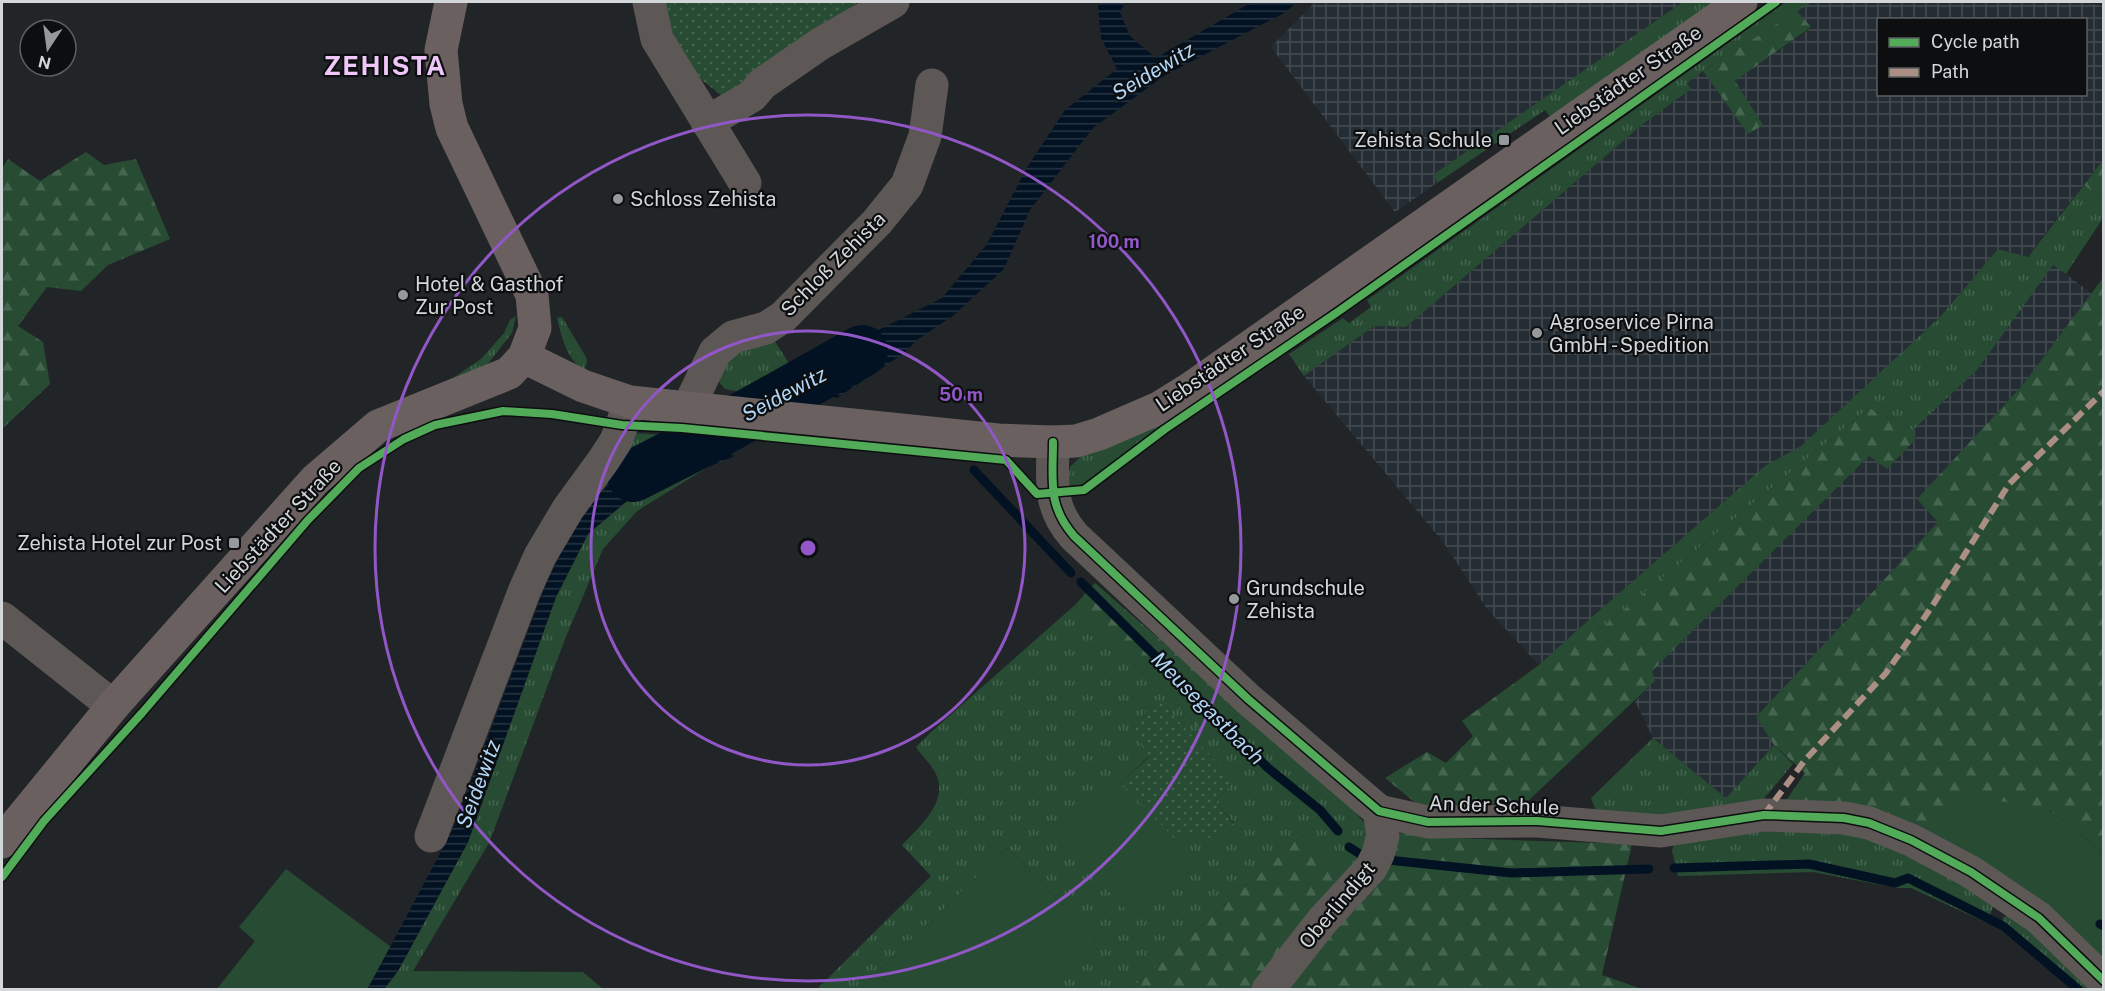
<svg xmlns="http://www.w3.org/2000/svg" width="2105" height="991" font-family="'Public Sans',sans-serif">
  <defs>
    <pattern id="industrial-grid" width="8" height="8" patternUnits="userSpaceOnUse" patternTransform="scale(1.5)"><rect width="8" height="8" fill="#252d34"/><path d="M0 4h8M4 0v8" fill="none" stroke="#444b51"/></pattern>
    <pattern id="grass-tufts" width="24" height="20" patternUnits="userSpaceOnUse" patternTransform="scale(1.5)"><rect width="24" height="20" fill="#274c33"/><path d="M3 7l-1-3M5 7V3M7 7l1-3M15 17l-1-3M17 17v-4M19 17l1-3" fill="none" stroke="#456550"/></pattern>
    <pattern id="forest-firs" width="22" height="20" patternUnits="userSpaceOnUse" patternTransform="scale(1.5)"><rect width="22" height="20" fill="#274c33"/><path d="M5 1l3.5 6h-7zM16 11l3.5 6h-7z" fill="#456550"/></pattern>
    <pattern id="park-dots" width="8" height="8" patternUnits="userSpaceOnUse" patternTransform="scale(1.5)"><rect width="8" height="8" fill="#274c33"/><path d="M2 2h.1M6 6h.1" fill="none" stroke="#456550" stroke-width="1.8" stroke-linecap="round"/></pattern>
    <pattern id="water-rules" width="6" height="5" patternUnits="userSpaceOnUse" patternTransform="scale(1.5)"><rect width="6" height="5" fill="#031222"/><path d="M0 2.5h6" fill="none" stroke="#273442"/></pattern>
  </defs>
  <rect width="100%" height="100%" fill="#222527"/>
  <path fill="url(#industrial-grid)" fill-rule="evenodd" d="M1315,2H1683L1434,174L1437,183L1395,212L1271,47Z
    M1812,2H2084L2103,6V160L2027,257L1998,249L1940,317L1801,447L1765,466L1539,665L1487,609L1444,543L1304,376L1374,326L1406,327L1643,124L1691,89L1687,83L1703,71L1748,134L1762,125L1735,81L1811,28L1797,11ZM1878,20H2086V94H1878Z
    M2053,264L2092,294L2021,387L1917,499L1939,521L1756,717L1774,745L1726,798L1653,738L1635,701L1655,681L1651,672L1869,456L1887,469L1915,440L1913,430L1977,370Z"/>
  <path fill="url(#grass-tufts)" fill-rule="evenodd" d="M1683,2H1719L1552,119L1545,110L1437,183L1434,174Z
    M1786,2H1812L1703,71L1687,83L1691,89L1643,124L1406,327L1374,326L1304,376L1289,354L1343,318L1349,323L1371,307L1367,300Z
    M2084,185L2103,199V218L2066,274L2053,265L1977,370L1913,430L1869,408L1599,630L1592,617L1765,466L1801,446L1940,317L1998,249L2028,257Z
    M516,316L512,333L487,365L453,378L481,359L504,333L510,320Z
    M562,317L586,357L587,362L584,370C566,358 562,338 557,318Z
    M774,340L792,368L747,393L725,389L719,382L723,364L740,350Z
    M1161,423L1164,425L1083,484L1067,487L1070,467L1084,453Z
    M632,433L667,435L651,444L603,477Z
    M708,467L637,511L603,549L565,639L489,843L413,971H398L468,842L556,597L588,534L640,490L674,469Z
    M1075,605L1210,739L1241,710L1348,803L1369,829L1373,843L1348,882L1302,835L1130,990L1046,989L1097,940L1007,848L860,989L816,990L931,876L902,845C919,827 949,802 936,774C931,764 922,756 916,747L930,733ZM1149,756L1234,781L1215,801L1234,823L1199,829L1121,783Z
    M1653,738L1726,798L1774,745L1793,764L1756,808L1665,818L1597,814L1591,798Z
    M1840,824L1996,899L1987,923L1911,888H1897L1813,872L1678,876L1672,851L1675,840Z
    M2012,911L2099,989H2072L2000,930L2003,918Z"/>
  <path fill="url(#forest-firs)" d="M1797,11L1811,27L1735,81L1763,125L1748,134L1703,71Z
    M86,152L104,165L136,159L170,239L108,265L81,291L47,287L18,326L43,342L50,384L2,429V169L8,159L40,181Z
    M2103,160V199L2084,185Z
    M2103,278V852L2049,810L1915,834L1785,802L1805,773L1774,745L1756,717L1938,522L1917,499L2021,387Z
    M1869,408L1913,430L1915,440L1887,469L1869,456L1652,671L1655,681L1528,801L1431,808L1417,804L1385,778L1427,752L1446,763L1473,736L1462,721L1539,665L1592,617L1599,630Z
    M1095,583L1241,710L1210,739L1075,605Z
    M1404,829L1423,837L1632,844L1602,975L1642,989L1280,990Z
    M1302,835L1348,882L1261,989L1130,990Z"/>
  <path fill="url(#park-dots)" d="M657,2H858L722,96L683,65Z
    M1157,699L1235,781L1215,801L1234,824L1213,841L1199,829L1174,838L1121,783L1149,757L1132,728Z"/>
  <path fill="#274c33" d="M1115,778L1194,867L1134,919L1055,831Z
    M1956,793L2049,810L2103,852V971L1915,834Z
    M1007,848L1097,940L1046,989H860Z
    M286,869L391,947L367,989L216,990L255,941L239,927Z
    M398,971L583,972L603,989H384Z"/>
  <path fill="url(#water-rules)" d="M1100,2H1126L1120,12L1130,36L1156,58L1252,2H1297L1286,12L1164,76L1093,128L1030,210L1004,269L954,315L917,340L903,354L837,398L779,380L942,298L987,244L1026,169L1065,110L1117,69L1101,38L1098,6Z
    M674,437L735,456L708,467L674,469L640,490L588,534L556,597L468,842L398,971L384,989L367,990L453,829L545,586L581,511L632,463Z"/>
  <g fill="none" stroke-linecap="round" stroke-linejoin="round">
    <path stroke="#031222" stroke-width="9" d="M974,470L1071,573
      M1081,582L1268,768L1320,810L1338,831
      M1349,847L1360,854
      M1388,860L1512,873L1649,869
      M1674,868L1809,864L1895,883L1908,878L2003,926L2079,990
      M2100,924L2104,926"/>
    <path stroke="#031222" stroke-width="52" d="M633,476L696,444L862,351"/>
    <path stroke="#5d5756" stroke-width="33" d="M649,2L657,39L745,183
      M707,122L752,96L762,84L820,44L893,2
      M688,408L715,352L733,337L766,328L783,317L877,222L907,185L925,136L932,85
      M1053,442C1053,480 1047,505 1074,536L1248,699L1379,811L1428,822L1537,821L1661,831L1764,815L1844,818L1869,823L1911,840L1971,872L2039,918L2104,981
      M2,618L113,706
      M431,836L524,592L540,556L568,509L603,461L616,441L630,402
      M1268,990L1323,920L1371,868L1378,854L1383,836L1379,811"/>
    <path stroke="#6a6060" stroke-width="33" d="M524,357L583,386L630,402L998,440L1053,442L1076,441L1099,434L1159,408L1191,388L1741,2
      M2,842L113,706L315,480L378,426L509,373L524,357L535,328L532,295L452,128L446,104L441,50L451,2"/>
    <path stroke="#ac8f84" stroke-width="6" stroke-dasharray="12 6" stroke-linecap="butt" d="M1764,815L1805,760L1886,673L1931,608L2009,484L2104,391"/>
    <g stroke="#0c0e0f" stroke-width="11">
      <path id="cycleway" d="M1053,442C1053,480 1047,505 1074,536L1248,699L1379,811L1428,822L1537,821L1661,831L1764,815L1844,818L1869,823L1911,840L1971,872L2039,918L2104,981
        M2,877L44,821L142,713L308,520L359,468L404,439L435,425L503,411L552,414L622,425L682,428L1006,460L1037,494L1084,490L1165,429L1339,311L1776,2"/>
    </g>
    <use href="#cycleway" stroke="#51ab58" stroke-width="8"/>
  </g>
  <g fill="none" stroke="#9157c6" stroke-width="3">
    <circle cx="808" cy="548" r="217"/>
    <circle cx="808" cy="548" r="433"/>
  </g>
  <g fill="#96999b" stroke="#0c0e0f" stroke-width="2">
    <rect x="1498" y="134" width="12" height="12" rx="3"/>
    <circle cx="618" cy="199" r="6"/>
    <circle cx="403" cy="295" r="6"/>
    <circle cx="1537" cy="333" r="6"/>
    <rect x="228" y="537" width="12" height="12" rx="3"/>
    <circle cx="1234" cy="599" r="6"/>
  </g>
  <g text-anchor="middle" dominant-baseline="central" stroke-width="4.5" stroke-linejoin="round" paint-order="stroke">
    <g font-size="20" fill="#d4d7d9" stroke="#0c0e0f">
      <text transform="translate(1628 80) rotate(-35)">Liebstädter Straße</text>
      <text transform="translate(833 264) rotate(-45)">Schloß Zehista</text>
      <text transform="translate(1230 358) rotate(-34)">Liebstädter Straße</text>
      <text transform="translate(278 526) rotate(-47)">Liebstädter Straße</text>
      <text transform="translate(1494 805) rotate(2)">An der Schule</text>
      <text transform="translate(1337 905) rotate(-50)">Oberlindigt</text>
    </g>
    <g font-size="20" fill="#d4d7d9" stroke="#0c0e0f" text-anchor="start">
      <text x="1492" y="140" text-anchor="end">Zehista Schule</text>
      <text x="630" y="199">Schloss Zehista</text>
      <text x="415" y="284">Hotel &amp; Gasthof<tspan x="415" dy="23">Zur Post</tspan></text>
      <text x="1549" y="322">Agroservice Pirna<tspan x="1549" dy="23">GmbH - Spedition</tspan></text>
      <text x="222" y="543" text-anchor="end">Zehista Hotel zur Post</text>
      <text x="1246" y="588">Grundschule<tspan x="1246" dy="23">Zehista</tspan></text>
    </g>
    <g font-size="21" font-style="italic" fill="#b1d6f8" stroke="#0c0e0f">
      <text transform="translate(1153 71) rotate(-31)">Seidewitz</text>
      <text transform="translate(784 394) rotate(-28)">Seidewitz</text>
      <text transform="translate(1208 708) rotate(45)">Meusegastbach</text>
      <text transform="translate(478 784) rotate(-70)">Seidewitz</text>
    </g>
    <g font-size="26" font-weight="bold" letter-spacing="1.5" fill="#efc7f9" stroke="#0c0e0f">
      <text x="385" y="65">ZEHISTA</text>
    </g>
  </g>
  <circle cx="808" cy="548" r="9" fill="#9157c6" stroke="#0c0e0f" stroke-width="3"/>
  <g font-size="18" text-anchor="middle" font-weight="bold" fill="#9157c6" stroke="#0c0e0f" stroke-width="4.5" stroke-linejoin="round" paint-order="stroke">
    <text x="1114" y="248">100 m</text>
    <text x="961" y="401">50 m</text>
  </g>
  <rect width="2105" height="991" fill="none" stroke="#d4d7d9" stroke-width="6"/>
  <rect x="1877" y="18" width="210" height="78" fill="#0c0e0f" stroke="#5c5e60" stroke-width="1.5"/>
  <rect x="1889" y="38" width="30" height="9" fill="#51ab58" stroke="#5c5e60" stroke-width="1.5"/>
  <text x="1931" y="48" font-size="18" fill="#d4d7d9">Cycle path</text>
  <rect x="1889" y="68" width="30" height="9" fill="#ac8f84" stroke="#5c5e60" stroke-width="1.5"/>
  <text x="1931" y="78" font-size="18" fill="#d4d7d9">Path</text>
  <g transform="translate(48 48) rotate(193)"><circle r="28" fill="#0c0e0f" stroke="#5c5e60" stroke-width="1.5"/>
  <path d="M0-4.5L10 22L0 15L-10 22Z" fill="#96999b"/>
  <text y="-9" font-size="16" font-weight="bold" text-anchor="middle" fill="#d4d7d9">N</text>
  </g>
</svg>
